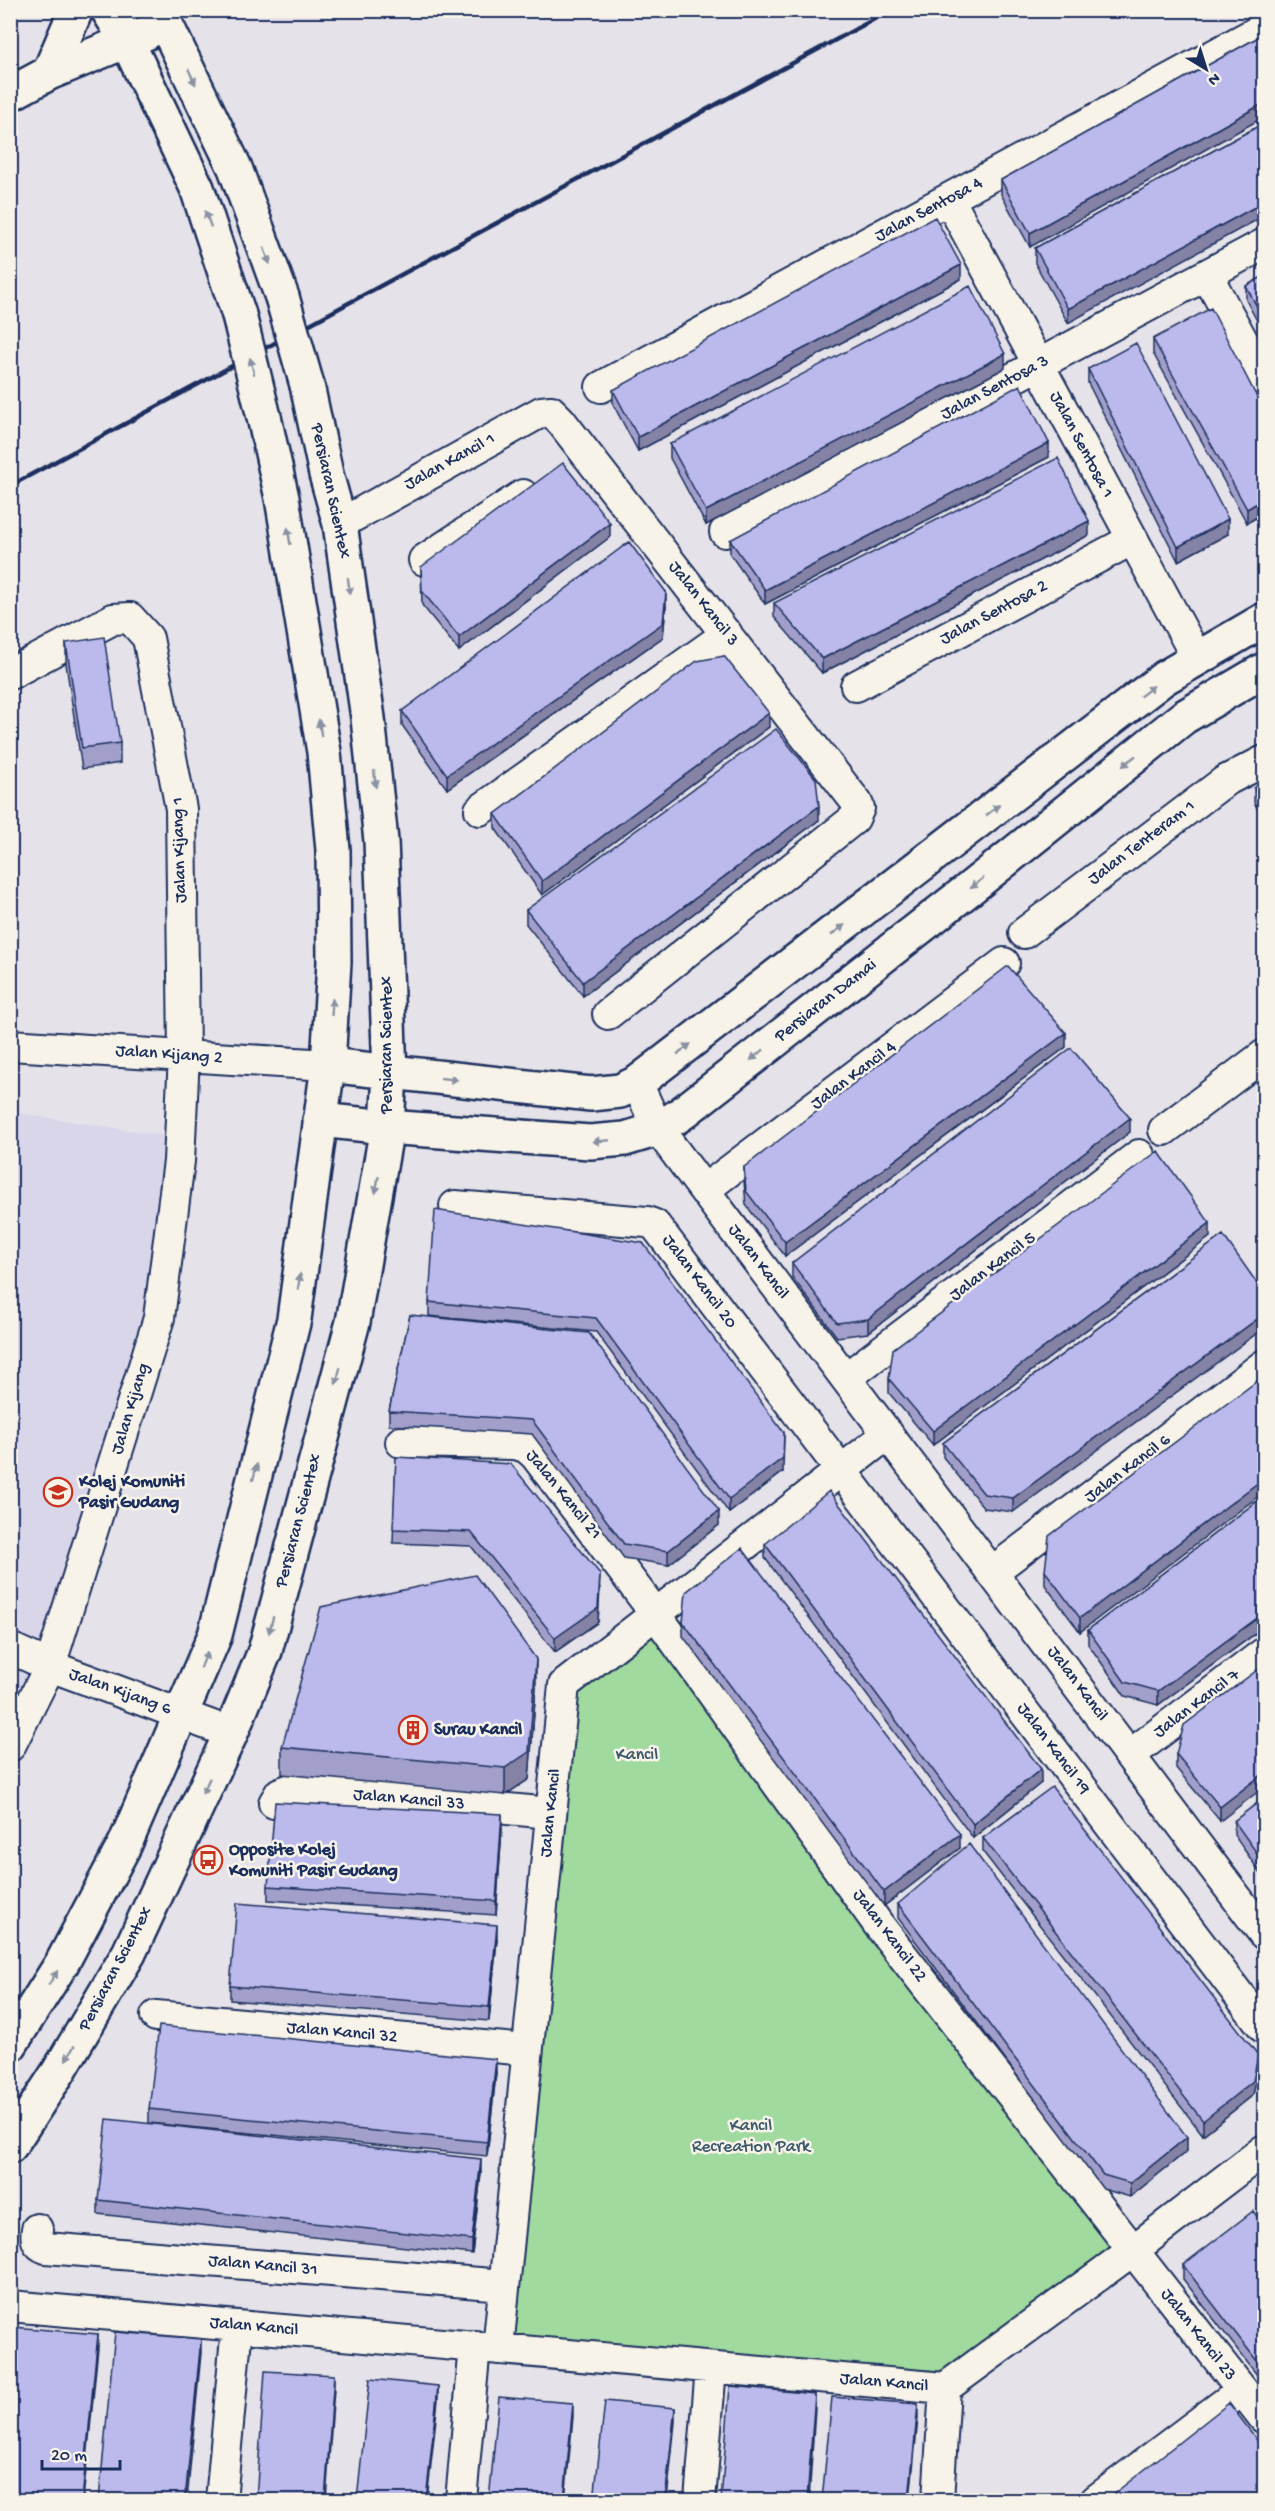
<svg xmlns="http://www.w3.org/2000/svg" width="1275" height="2511" font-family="'Gochi Hand',sans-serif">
  <rect width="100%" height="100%" fill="#e5e2e9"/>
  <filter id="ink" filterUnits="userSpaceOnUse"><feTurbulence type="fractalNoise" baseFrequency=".0167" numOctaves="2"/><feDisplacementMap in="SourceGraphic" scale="12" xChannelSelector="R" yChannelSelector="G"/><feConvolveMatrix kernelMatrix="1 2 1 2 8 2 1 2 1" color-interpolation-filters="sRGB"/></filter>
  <g filter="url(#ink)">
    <path fill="#d9d6ea" d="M11,1112L180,1138L159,1318L11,1746Z"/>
    <path fill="#a0da9f" stroke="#5e847e" stroke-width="1.5" d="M655,1612L1126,2246L940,2378L498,2353L564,1685Z"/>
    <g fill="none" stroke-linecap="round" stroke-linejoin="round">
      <g stroke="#1b2f5e" stroke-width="34">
        <path id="street" d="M949,199L1197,658
          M1207,275L1264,380
          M601,387L1264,28
          M340,524L541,412L551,411L560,420L857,803L859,808L854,819L608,1014
          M725,532L1264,244
          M424,560L523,495
          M10,674L113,619L130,618L148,638L181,809L184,1055L179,1161L159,1318L50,1666L10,1746
          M856,686L1133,539
          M480,810L727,634
          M1024,933L1225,781L1264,761
          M10,1045L328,1065
          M637,1083L658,1129L1264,1934
          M1164,1130L1264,1055
          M704,1190L1004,963
          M455,1206L647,1222L655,1225L1264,2028
          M846,1378L1139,1155
          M401,1442L514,1444L526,1447L535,1455L655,1613L878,1924L1264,2418
          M992,1572L1264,1365
          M10,1648L50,1666L231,1733
          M1130,1755L1264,1653
          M274,1803L280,1793L291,1789L551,1813
          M156,2016L527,2050
          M37,2229C35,2239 37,2245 46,2248L504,2285
          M10,2306L945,2388L1132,2251L1264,2150
          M498,2349L564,1685L888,1434
          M221,2500L237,2326
          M461,2500L475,2346
          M700,2500L711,2368
          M938,2500L945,2388
          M1096,2500L1242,2390"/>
      </g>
      <g stroke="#1b2f5e" stroke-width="38">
        <path id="secondary" d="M108,10L127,41L197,188L239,315
          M159,10L235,168L282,297
          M49,73L76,10
          M10,94L49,73L146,33
          M328,1065L591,1094L620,1091L637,1083L1164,678L1264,620
          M320,1120L387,1127L590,1142L625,1139L658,1129L681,1114L968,890L1184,717L1264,670
          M10,2045L62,1963L125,1844L215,1635L294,1319L328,1065L334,962L333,850L324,752L282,498L264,417
          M10,2146L59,2071L129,1953L231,1733L265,1651L353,1322L387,1127L390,1073L381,841L368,718L340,524L326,474L307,385"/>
      </g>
      <use href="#street" stroke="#f7f3e8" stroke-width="30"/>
      <use href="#secondary" stroke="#f7f3e8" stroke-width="33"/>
      <path stroke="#1b2f5e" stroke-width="4.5" d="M10,486L891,10"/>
      <g stroke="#1b2f5e" stroke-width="38" stroke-linecap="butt">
        <path id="secondary-bridge" d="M282,297L307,385
          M239,315L264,417"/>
      </g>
      <use href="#secondary-bridge" stroke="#f7f3e8" stroke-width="33"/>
    </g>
    <path fill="#a2a0cb" stroke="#1b2f5e" stroke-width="1.5" d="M1264,34L1030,247L1001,194V180Z
      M1264,123L1068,323L1035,263V248Z
      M1264,276V334L1246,300V286Z
      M961,279L638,451L613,404V390Z
      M1153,339L1264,411V513L1247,523L1153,353Z
      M1005,368L706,525L670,458V444Z
      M1088,369L1228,534L1178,561L1088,383Z
      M1049,457L765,604L730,554V540Z
      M1089,535L822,673L774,617V603Z
      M610,537L459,651L422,605L421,567Z
      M666,606L663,637L447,789L402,725V711Z
      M66,643L120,743V763L82,769L66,664Z
      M769,727L542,895L495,828V814Z
      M1264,783V822L1254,802V788Z
      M819,820L583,996L526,924V910Z
      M1066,1047L785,1256L746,1205L744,1181V1167Z
      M1130,1132L868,1333L837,1337L792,1277V1263Z
      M1223,1235L1013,1512L984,1508L943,1457V1443Z
      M1210,1237L933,1445L889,1393V1379Z
      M643,1243L783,1472L729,1513L596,1332L429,1316V1302Z
      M410,1315L719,1525L668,1565L624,1558L532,1434L389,1425V1411Z
      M1264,1376L1080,1632L1045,1585V1571Z
      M396,1457L600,1588L598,1622L555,1652L471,1546L393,1543Z
      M1264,1496V1627L1158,1705L1125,1696L1088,1644V1630Z
      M765,1544L1041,1783L973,1838L765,1558Z
      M683,1622L960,1848L884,1906L683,1636Z
      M1264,1665L1220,1821L1176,1768V1754Z
      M536,1686L529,1779L505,1795L282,1774V1747Z
      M1264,1798V1878L1234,1835V1821Z
      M502,1828L496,1915L268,1900V1886Z
      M983,1838L1258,2069L1253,2095L1203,2135L983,1852Z
      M898,1904L1187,2151L1130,2197L1103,2189L898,1918Z
      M497,1939L489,2021L230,2000V1986Z
      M496,2073L487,2156L149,2123V2109Z
      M481,2173L472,2254L98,2214V2200Z
      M1264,2226V2384L1183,2279V2265Z"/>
    <path fill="#8482a5" stroke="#1b2f5e" stroke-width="1.5" d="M1264,103V117L1030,247V233Z
      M1264,202V216L1068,323V309Z
      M961,265V279L638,451V437Z
      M1005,354V368L706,525V511Z
      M1049,443V457L765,604V590Z
      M1264,499V513L1247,523V509Z
      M1228,519V534L1178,561V547Z
      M1089,521V535L822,673V659Z
      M610,523V537L459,651V637Z
      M666,592V606L663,637L447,789V775Z
      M769,713V727L542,895V881Z
      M819,806V820L583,996V982Z
      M1066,1033V1047L785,1256V1242Z
      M1130,1118V1132L868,1333V1319Z
      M1210,1223V1237L933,1445V1431Z
      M1264,1314V1328L1013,1512V1498Z
      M784,1433L783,1472L729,1513V1499Z
      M1264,1478V1492L1080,1632V1618Z
      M719,1511V1525L668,1565V1551Z
      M600,1574L598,1622L555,1652V1638Z
      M1264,1613V1627L1158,1705V1691Z
      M536,1659V1686L529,1779L505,1795V1768Z
      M1041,1769V1783L973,1838V1824Z
      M1264,1773V1787L1220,1821V1807Z
      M502,1814V1828L496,1915V1901Z
      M960,1834V1848L884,1906V1892Z
      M497,1925V1939L489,2021V2007Z
      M1258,2055V2069L1253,2095L1203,2135V2121Z
      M496,2059V2073L487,2156V2142Z
      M1187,2137V2151L1130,2197V2183Z
      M481,2159V2173L472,2254V2240Z
      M98,2334V2348L83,2500H82Z
      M201,2339V2353L187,2500H185Z
      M334,2375V2389L326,2500H325Z
      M438,2386V2400L427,2500H426Z
      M815,2394V2408L809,2500H807Z
      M573,2403V2417L565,2500H564Z
      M918,2404V2418L910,2500H909Z
      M675,2408V2422L667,2500H665Z
      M1264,2488V2500H1249Z"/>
    <path fill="#bcbaec" stroke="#1b2f5e" stroke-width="1.5" d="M1264,34V103L1030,233L1001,180Z
      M1264,123V202L1068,309L1035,248Z
      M935,217L961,265L638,437L613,390Z
      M1264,276V320L1246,286Z
      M970,286L1005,354L706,511L670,444Z
      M1211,308L1264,411V499L1247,509L1153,339Z
      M1136,343L1228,519L1178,547L1088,369Z
      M1020,385L1049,443L765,590L730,540Z
      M1058,458L1089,521L822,659L774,603Z
      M563,463L610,523L459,637L422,591L421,567Z
      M629,542L666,592L663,623L447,775L402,711Z
      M104,637L120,743L82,748L66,643Z
      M724,656L769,713L542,881L495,814L697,661Z
      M776,729L816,779L819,806L583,982L526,910Z
      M1264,783V808L1254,788Z
      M1008,966L1066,1033L785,1242L746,1191L744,1167Z
      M1071,1048L1130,1118L868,1319L837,1323L792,1263Z
      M1158,1151L1210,1223L933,1431L889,1379L893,1349Z
      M435,1210L643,1243L784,1433L783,1458L729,1499L596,1318L429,1302Z
      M1223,1235L1264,1293V1314L1013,1498L984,1494L943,1443Z
      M410,1315L589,1333L719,1511L668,1551L624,1544L532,1420L389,1411Z
      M1264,1376V1478L1080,1618L1045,1571L1049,1536Z
      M396,1457L511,1464L600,1574L598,1608L555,1638L471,1532L393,1529Z
      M829,1491L1041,1769L973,1824L765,1544Z
      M1264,1496V1613L1158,1691L1125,1682L1088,1630Z
      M742,1548L960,1834L884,1892L683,1622L686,1592Z
      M475,1575L536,1659L529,1752L505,1768L282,1747L321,1607Z
      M1264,1665V1773L1220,1807L1176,1754L1184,1725Z
      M1052,1787L1258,2055L1253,2081L1203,2121L983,1838Z
      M1264,1798V1863L1234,1821Z
      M275,1802L502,1814L496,1901L268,1886Z
      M969,1844L1187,2137L1130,2183L1103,2175L898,1904Z
      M237,1903L497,1925L489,2007L230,1986Z
      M159,2026L496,2059L487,2142L149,2109Z
      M107,2119L481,2159L472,2240L98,2200Z
      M1253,2211L1264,2226V2370L1183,2265Z
      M12,2327L98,2334L82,2500H10V2339Z
      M115,2332L201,2339L185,2500H99Z
      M265,2371L334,2375L325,2500H256Z
      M370,2379L438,2386L426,2500H357Z
      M730,2386L815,2394L807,2500H721Z
      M499,2397L573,2403L564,2500H489Z
      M832,2397L918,2404L909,2500H822Z
      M605,2401L675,2408L665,2500H594Z
      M1229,2403L1264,2449V2488L1249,2500H1106Z"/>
    <defs><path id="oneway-solid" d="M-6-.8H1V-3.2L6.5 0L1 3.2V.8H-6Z" transform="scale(1.5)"/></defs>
    <g fill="#8991a3">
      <use href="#oneway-solid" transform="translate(192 77) rotate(65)"/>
      <use href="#oneway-solid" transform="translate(208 219) rotate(-110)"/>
      <use href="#oneway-solid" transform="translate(267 256) rotate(70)"/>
      <use href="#oneway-solid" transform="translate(252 366) rotate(-104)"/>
      <use href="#oneway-solid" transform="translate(289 536) rotate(-99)"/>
      <use href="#oneway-solid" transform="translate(349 586) rotate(82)"/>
      <use href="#oneway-solid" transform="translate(1147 691) rotate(-38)"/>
      <use href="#oneway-solid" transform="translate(320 728) rotate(-99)"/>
      <use href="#oneway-solid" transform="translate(1129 761) rotate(141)"/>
      <use href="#oneway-solid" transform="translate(375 779) rotate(84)"/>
      <use href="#oneway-solid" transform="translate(993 810) rotate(-38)"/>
      <use href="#oneway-solid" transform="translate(977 883) rotate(141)"/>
      <use href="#oneway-solid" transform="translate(838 930) rotate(-38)"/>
      <use href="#oneway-solid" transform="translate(332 1007) rotate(-87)"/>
      <use href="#oneway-solid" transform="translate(684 1049) rotate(-38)"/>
      <use href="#oneway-solid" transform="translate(757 1055) rotate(142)"/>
      <use href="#oneway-solid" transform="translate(449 1079) rotate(6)"/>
      <use href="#oneway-solid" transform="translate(601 1141) rotate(175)"/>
      <use href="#oneway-solid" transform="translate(377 1185) rotate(100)"/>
      <use href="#oneway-solid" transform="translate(299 1282) rotate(-82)"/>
      <use href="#oneway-solid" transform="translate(338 1376) rotate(105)"/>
      <use href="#oneway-solid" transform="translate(255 1472) rotate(-76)"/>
      <use href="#oneway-solid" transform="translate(271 1625) rotate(105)"/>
      <use href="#oneway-solid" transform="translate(204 1660) rotate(-68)"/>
      <use href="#oneway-solid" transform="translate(206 1786) rotate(115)"/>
      <use href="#oneway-solid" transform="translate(53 1978) rotate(-58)"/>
      <use href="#oneway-solid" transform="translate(70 2053) rotate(121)"/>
    </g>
  </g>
  <defs>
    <g id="university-ring" transform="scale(1.5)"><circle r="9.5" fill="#f7f3e8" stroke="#c8321e" stroke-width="1.5"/><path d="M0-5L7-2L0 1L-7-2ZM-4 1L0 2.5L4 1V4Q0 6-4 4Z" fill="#c8321e"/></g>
    <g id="building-ring" transform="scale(1.5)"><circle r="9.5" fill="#f7f3e8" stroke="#c8321e" stroke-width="1.5"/><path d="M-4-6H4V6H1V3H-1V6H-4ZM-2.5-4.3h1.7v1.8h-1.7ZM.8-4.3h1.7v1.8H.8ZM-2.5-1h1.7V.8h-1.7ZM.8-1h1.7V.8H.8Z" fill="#c8321e"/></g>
    <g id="bus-ring" transform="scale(1.5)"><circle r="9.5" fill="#f7f3e8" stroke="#c8321e" stroke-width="1.5"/><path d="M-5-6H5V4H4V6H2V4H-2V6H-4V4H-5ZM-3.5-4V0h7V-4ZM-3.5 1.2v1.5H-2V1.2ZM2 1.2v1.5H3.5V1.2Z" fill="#c8321e"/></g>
  </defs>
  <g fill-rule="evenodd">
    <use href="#university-ring" x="58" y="1492"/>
    <use href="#building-ring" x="413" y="1730"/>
    <use href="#bus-ring" x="208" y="1860"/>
  </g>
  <g text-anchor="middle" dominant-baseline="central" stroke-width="5" stroke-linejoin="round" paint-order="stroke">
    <g font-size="18" fill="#1b2f5e" stroke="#f7f3e8">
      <text transform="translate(929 210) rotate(-28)">Jalan Sentosa 4</text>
      <text transform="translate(995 388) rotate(-28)">Jalan Sentosa 3</text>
      <text transform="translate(1081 445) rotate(62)">Jalan Sentosa 1</text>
      <text transform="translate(450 462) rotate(-29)">Jalan Kancil 1</text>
      <text transform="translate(330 491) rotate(78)">Persiaran Scientex</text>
      <text transform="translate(703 604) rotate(52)">Jalan Kancil 3</text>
      <text transform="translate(994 613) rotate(-28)">Jalan Sentosa 2</text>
      <text transform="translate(1142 843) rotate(-37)">Jalan Tenteram 1</text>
      <text transform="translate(180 850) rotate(-92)">Jalan Kijang 1</text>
      <text transform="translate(826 1001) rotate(-38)">Persiaran Damai</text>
      <text transform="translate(387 1045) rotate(-90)">Persiaran Scientex</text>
      <text transform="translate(169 1055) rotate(4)">Jalan Kijang 2</text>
      <text transform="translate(854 1076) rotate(-37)">Jalan Kancil 4</text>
      <text transform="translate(758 1262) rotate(53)">Jalan Kancil</text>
      <text transform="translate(993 1267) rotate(-37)">Jalan Kancil 5</text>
      <text transform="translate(699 1282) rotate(53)">Jalan Kancil 20</text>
      <text transform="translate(131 1409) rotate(-73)">Jalan Kijang</text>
      <text transform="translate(1128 1469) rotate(-37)">Jalan Kancil 6</text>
      <text transform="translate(563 1495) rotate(51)">Jalan Kancil 21</text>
      <text transform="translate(299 1521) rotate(-75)">Persiaran Scientex</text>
      <text transform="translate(1077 1684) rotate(53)">Jalan Kancil</text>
      <text transform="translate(120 1692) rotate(20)">Jalan Kijang 6</text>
      <text transform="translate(1197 1704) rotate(-37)">Jalan Kancil 7</text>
      <text transform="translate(1053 1749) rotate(53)">Jalan Kancil 19</text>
      <text transform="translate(409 1800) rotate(5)">Jalan Kancil 33</text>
      <text transform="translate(551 1813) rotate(-84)">Jalan Kancil</text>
      <text transform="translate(889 1936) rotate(53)">Jalan Kancil 22</text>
      <text transform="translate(116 1969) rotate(-62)">Persiaran Scientex</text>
      <text transform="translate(342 2033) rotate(5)">Jalan Kancil 32</text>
      <text transform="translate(263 2266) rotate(5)">Jalan Kancil 31</text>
      <text transform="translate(254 2327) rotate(5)">Jalan Kancil</text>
      <text transform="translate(1198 2335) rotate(52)">Jalan Kancil 23</text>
      <text transform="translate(884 2383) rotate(5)">Jalan Kancil</text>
    </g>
    <g font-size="18" font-weight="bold" fill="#1b2f5e" stroke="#f7f3e8" text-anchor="start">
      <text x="79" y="1482">Kolej Komuniti<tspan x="79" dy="21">Pasir Gudang</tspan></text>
      <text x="434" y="1730">Surau Kancil</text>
      <text x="229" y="1850">Opposite Kolej<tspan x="229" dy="21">Komuniti Pasir Gudang</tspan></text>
    </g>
    <g font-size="18" fill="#3c5a6e" stroke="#f7f3e8">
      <text x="637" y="1755">Kancil</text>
      <text x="751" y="2126">Kancil<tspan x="751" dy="21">Recreation Park</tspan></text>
    </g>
  </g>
  <rect width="1275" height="2511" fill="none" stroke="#f7f3e8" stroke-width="36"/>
  <rect x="18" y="18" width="1239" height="2475" fill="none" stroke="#1b2f5e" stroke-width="2" filter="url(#ink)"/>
  <g transform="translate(1206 69) rotate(142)" stroke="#f7f3e8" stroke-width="4.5" paint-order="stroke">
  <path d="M0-4.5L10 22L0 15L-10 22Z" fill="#1b2f5e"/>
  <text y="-9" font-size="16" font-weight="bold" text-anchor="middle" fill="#1b2f5e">N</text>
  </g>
  <path d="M42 2460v9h78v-9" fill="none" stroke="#1b2f5e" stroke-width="3"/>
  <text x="51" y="2460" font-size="18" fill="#1b2f5e" stroke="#f7f3e8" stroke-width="4.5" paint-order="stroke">20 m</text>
</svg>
